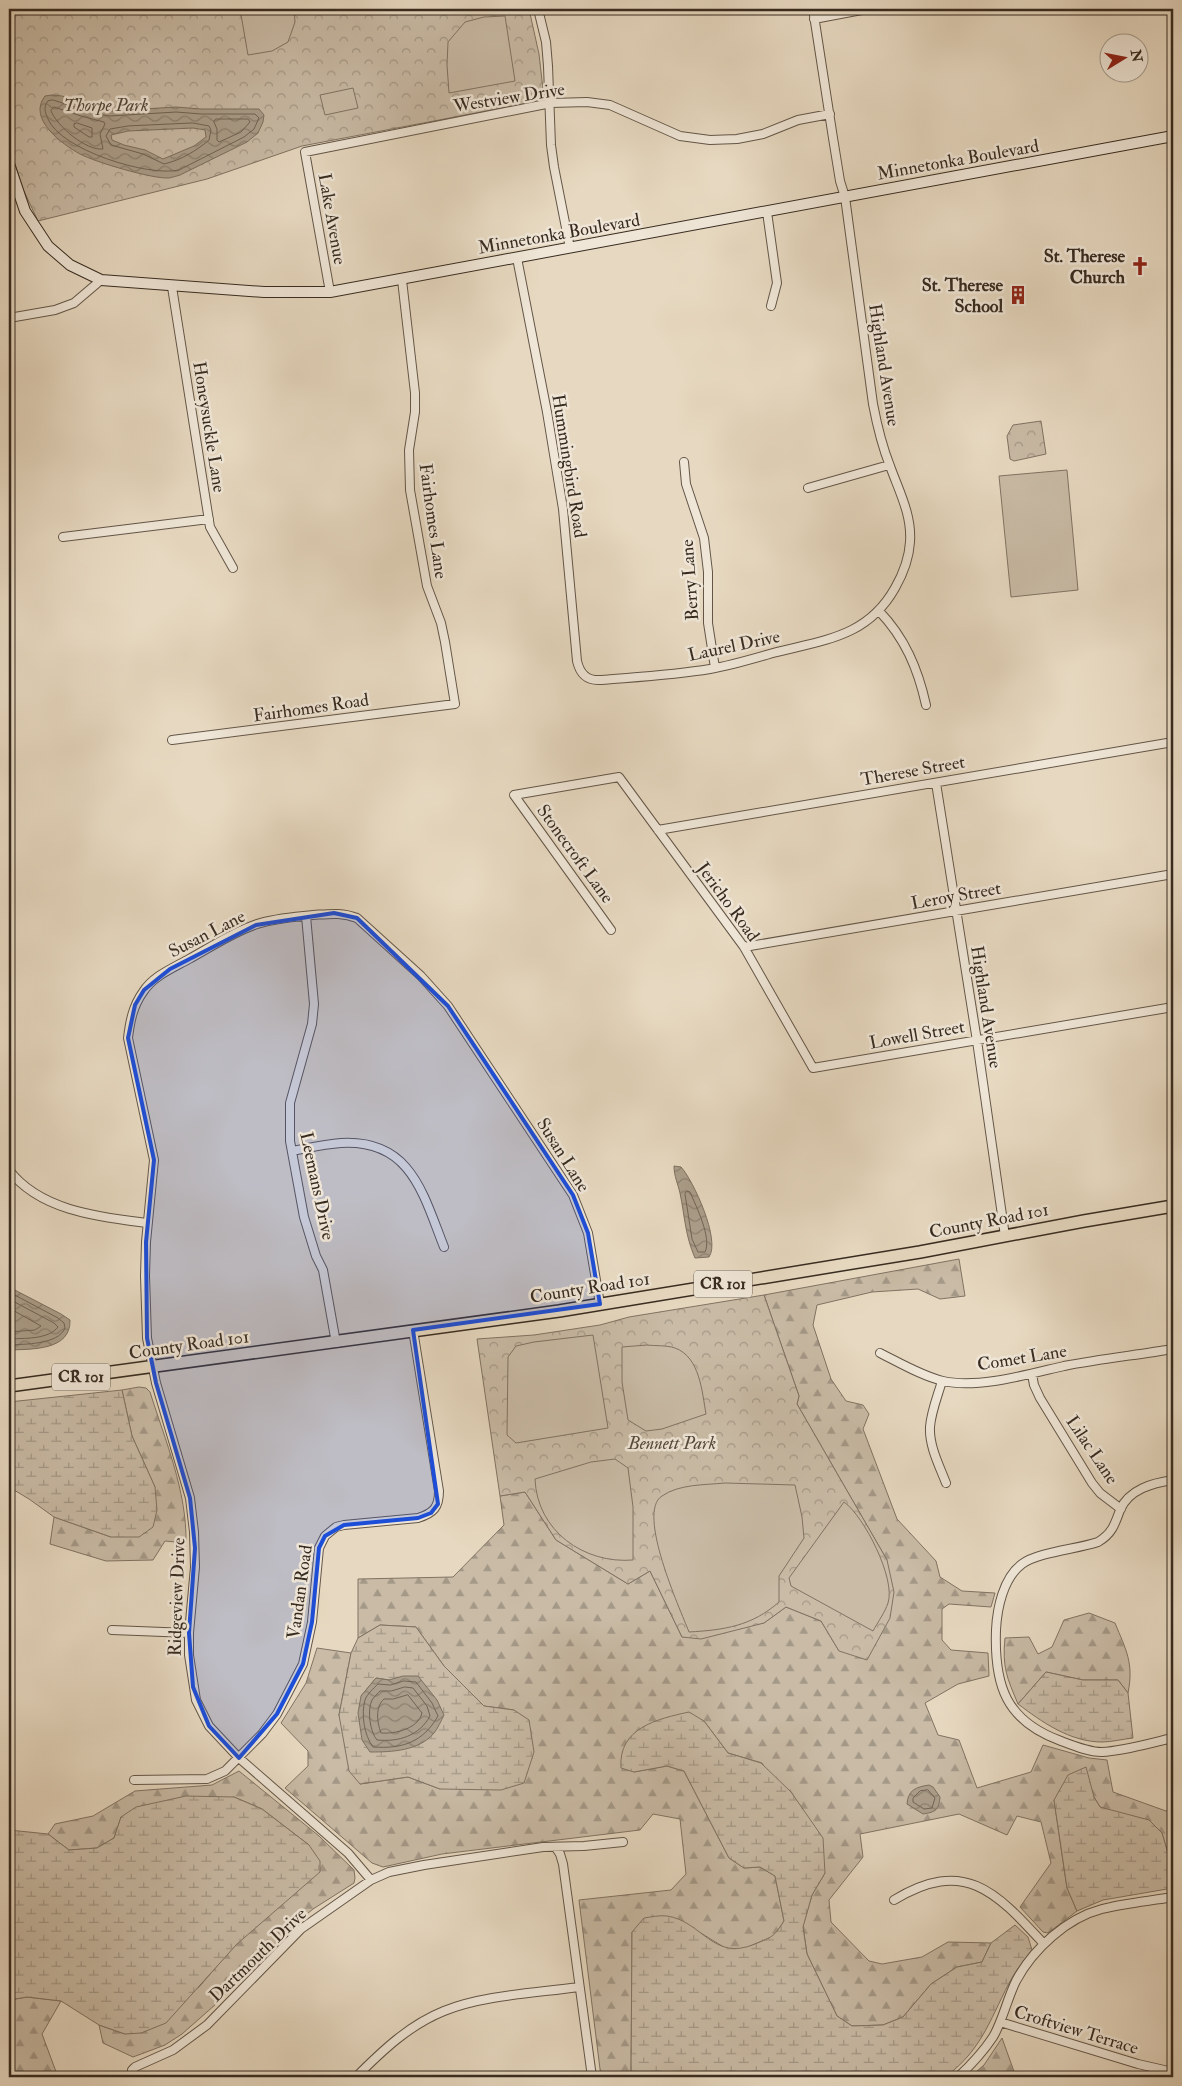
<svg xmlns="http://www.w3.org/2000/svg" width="1182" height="2086" font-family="'IM FELL Double Pica',serif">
  <defs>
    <pattern id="forest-firs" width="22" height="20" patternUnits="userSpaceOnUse" patternTransform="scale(1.25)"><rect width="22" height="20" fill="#c9bba6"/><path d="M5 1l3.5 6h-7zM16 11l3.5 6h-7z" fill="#a49887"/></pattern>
    <pattern id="wetland-marsh" width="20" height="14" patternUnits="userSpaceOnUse" patternTransform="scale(1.25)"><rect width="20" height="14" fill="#c9bba6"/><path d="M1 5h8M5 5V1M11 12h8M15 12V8" fill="none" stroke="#a49887"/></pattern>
    <pattern id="park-crowns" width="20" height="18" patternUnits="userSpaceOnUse" patternTransform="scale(1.25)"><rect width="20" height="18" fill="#c9bba6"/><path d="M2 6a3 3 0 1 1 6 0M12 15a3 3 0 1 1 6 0" fill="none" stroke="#a49887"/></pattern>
    <pattern id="water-waves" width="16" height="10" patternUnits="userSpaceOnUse" patternTransform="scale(1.25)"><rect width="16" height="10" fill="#ab9e8a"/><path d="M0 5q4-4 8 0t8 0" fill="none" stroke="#8c8170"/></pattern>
  </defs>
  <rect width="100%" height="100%" fill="#e7d9c1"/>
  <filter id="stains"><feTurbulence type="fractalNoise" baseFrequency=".004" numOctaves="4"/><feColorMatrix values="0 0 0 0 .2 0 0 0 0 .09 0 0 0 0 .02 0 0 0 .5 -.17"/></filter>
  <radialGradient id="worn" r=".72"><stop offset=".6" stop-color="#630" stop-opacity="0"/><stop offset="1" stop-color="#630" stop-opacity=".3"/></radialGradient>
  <path fill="url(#forest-firs)" stroke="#807363" d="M959,1259L965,1296L940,1299L918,1289L872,1292L817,1305L813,1325L831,1379L846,1401L863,1405L869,1414L863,1429L897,1519L936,1561L940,1577L962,1591L995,1593L991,1607L949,1604L942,1609V1640L951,1650L988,1653L989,1676L958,1684L925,1703L938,1735L959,1740L977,1788L1031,1772L1043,1745L1089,1758L1107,1760L1113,1792L1166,1811L1173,1809V1866L1171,1864L1162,1833L1100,1807L1094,1797L1054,1800L1067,1888L1077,1911L1048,1933L1043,1932L1020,1907L1051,1863L1041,1822L1017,1816L1007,1835L959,1814L860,1834L863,1857L829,1900L831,1922L869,1961L882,1964L922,1957L948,1942L991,1943L982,1962L957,1967L931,1984L903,2017L883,2025L852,2026L837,2016L807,1954L803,1926L812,1895L825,1873L762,1763L728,1753L704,1721L634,1772L667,1766L684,1771L729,1858L744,1868L760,1867L775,1876L784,1921L774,1936L743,1949H727L681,1921L632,1932L631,2077H601L579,1900L671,1890L686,1874L680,1819L653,1814L640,1830L442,1854L383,1867L372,1863L285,1788L308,1766V1751L281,1723L306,1683L317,1648L351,1653L339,1715L360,1784L408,1777L440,1789L514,1710L484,1706L444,1666L416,1627L380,1625L358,1638V1579L453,1577L504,1525L500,1496L525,1492L556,1540L628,1584L650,1571L682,1637L764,1623L786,1607L821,1621L839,1651L887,1560L797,1404L799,1396L764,1295Z
    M139,1387L146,1388L150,1392C165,1440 187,1491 186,1543L165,1541L153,1560L106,1561L50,1544L54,1517L111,1537L155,1487L132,1436L122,1390Z
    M1089,1613L1115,1623C1126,1650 1134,1663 1128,1693L1118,1680H1083L1046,1672L1018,1704C1007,1678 1002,1667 1005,1638L1029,1637L1038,1654L1052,1647L1064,1620Z
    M239,1771L319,1836L354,1870L355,1878L354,1883L313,1909L290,1928L216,2004L182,2034L165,2045L133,2057L103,2043L99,2025L125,2034L199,1987L236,1944L309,1845L262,1809L234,1797L121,1817L114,1838L97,1848L69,1850L48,1834L55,1824L93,1816L135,1791L212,1785Z
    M27,1997L61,2001L42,2034L58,2077H9V2000Z
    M1002,2038L1016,2077H970L984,2065Z"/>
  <path fill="url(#wetland-marsh)" stroke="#807363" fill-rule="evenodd" d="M122,1390L132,1436L155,1487L157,1510L153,1527L139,1537H111L54,1517L29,1499L9,1487V1402Z
    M380,1625L416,1627L444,1666L484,1706L514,1710L529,1720L534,1752L524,1783L501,1790L440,1789L408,1777L360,1784L349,1771L339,1715L351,1653L358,1638ZM376,1678L389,1680L361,1696Z
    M1046,1672L1083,1680H1118L1128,1693L1133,1738C1123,1739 1112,1742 1102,1742C1070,1742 1042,1722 1018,1704Z
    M689,1712L704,1721L728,1753L761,1763L791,1792L823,1838L825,1873L812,1895L803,1927L807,1954L837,2016L852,2026L883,2025L903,2017L931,1984L957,1967L982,1962L991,1943L1015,1925L1028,1937L1032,1950C1026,1959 1018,1967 1013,1976C991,2015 984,2049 945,2077H631L632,1932L644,1918C651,1917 660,1915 667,1916C702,1921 713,1962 755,1944C772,1937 774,1937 784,1921L775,1876L760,1867L744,1868L729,1858L684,1771L667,1766L634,1772L621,1768C618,1728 657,1719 689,1712Z
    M1086,1767L1094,1797L1100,1807L1149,1820L1162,1833L1171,1864L1173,1866V1888L1103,1900L1077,1911L1067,1888L1054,1800L1068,1775Z
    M186,1796L234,1797L262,1809L309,1845L320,1861V1872L237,1944L166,2023L141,2033L125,2034L99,2025L61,2001L27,1997L9,2000V1830L48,1834L69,1850L97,1848L114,1838L121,1817L136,1807Z"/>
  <path fill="url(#park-crowns)" stroke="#807363" d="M9,9H529L539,54L544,98L539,101L302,146L207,179L38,221L23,189L9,145Z
    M1041,421L1046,454L1014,461L1010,459L1007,436L1013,425Z
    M764,1295L799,1396L797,1404L887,1560L894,1592L890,1618L867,1660L839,1651L821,1621L786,1607L764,1623L701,1639L682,1637L650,1571L628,1584L556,1540L525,1492L500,1496L477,1339L534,1335L600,1325L629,1317Z"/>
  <path fill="#c9bba6" stroke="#807363" d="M240,9H294L295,22L288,42L272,51L248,55Z
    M505,16L515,81L449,93L447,65L448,42L465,22L484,17Z
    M353,88L358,108L325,115L320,95Z
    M1067,470L1078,590L1011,597L999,476Z
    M593,1335L608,1428L516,1443L507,1435L508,1357L516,1346L534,1342Z
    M647,1345C655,1346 666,1345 675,1348C700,1357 702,1392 706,1414L662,1429L646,1431L628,1420L622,1382V1347Z
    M615,1459L628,1468L633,1507V1560C584,1564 537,1531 535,1479L591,1462Z
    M725,1483L795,1485L802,1517L804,1538L779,1576V1602C752,1626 724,1630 689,1632C680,1609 636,1512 662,1496C679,1484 705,1485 725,1483Z
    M844,1502C864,1516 896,1579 888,1603C885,1612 878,1622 873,1631L791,1586L789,1578Z"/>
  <path fill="url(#water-waves)" stroke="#7d7060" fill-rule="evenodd" d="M52,95L62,96L99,110L111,111L176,107L201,109H259L264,115L263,122L258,133L247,142L180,175C177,176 173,177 169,178C152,179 95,162 80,154C62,144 27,119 45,96ZM193,128L205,130L206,137L194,146L163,159L145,150L124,145L112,140L111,135L128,131Z
    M674,1166L681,1167C693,1180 721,1240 709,1257L695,1258C685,1235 685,1217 680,1193C678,1184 674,1176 674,1166Z
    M9,1287L61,1314L70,1320C71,1351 31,1349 9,1350Z
    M403,1676H418L437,1700L444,1715C441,1721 438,1728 434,1733C419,1751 392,1752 370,1752L362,1740L358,1713L361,1696L376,1678L389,1680Z
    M929,1785L933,1787L940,1797C939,1810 936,1812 923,1814L907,1804C908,1790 916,1787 929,1785Z"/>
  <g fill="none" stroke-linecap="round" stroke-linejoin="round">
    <path stroke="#716455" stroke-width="1" d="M53,100L97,114L110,116L176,112L201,114H255L259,118L254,129L244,137L179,170C148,177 61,150 48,119C45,112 43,107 48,101Z
      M54,107L81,116L104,122L105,124L100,134L103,149C86,151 57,126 51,111Z
      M216,119H248L250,122L241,132L219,142L217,140V129L214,122Z
      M77,123L92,128V137H89L74,127V124Z
      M193,123L209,126L211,130L209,140C196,151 181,160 164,164L143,154L111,145L106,136L110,129L128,126Z
      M687,1191L690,1192C696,1206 712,1238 705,1252H698L692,1239L685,1194Z
      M9,1292L58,1318L64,1323L65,1328C58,1345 24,1344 9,1345
      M9,1299L54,1323L58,1327C48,1340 23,1338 9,1339
      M9,1308L41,1326L35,1330L9,1332
      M404,1681L416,1682L432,1703L438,1716C423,1742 403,1749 373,1747C364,1735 361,1714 365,1700C367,1694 374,1688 378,1684L390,1685Z
      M405,1687L413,1688L427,1706L430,1716C419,1736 399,1742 377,1740C370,1732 367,1710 372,1700C374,1697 378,1693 380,1691H391Z
      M408,1695L422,1713C418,1729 395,1734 381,1733C377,1722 375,1707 384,1699H393Z
      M928,1790L935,1798L932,1808L924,1809L913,1802V1798L920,1791Z"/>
    <g stroke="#635648" stroke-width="10">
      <path id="street" d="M538,9L546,42L548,66L551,145L554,167L570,248
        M814,19L867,9
        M767,212L777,283L771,306
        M517,258L547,412L563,509L577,661C580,674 587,681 601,680C637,677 674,675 710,669C732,665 752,659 773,653C822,640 867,638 895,588C903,574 909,559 910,542C912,515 899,491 890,466C882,446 877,425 873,404L845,197L840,181L833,138L813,9
        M172,287L210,527L233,568
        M330,292L305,152L551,103L587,102L610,105L680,136L710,140L737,139L763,134L798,120L830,114
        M9,318L55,310L74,303L101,280
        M684,462L686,484L704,538L708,572V623L715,668
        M808,488L889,465
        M63,537L209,519
        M879,611C905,638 918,669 926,705
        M172,740L455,704L445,642L441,623L427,586L410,490L409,450L415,412V393L402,280
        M936,783L977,1041L1005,1236
        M658,830L1173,742
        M306,916L314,1004L312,1024L290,1103V1141L304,1217L316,1256L323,1270L336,1343
        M611,930L514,795L619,777L744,947L813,1068L1173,1007
        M744,947L1173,874
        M292,1151C308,1148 325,1144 341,1143C411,1139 423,1194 444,1247
        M9,1170C40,1211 100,1217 147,1223
        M880,1353C900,1363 922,1376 943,1381C978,1389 1029,1374 1064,1366C1100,1359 1137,1355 1173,1349
        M1032,1374L1034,1385L1040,1398L1092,1483L1100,1493L1121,1509
        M942,1381C938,1395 931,1412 930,1427C929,1446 939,1465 946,1483
        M1173,1480C1153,1483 1129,1489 1120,1510C1115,1524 1112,1534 1098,1542C1078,1549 1038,1552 1022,1564C1003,1578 997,1609 996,1630C994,1686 1006,1721 1061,1741C1074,1746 1089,1752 1102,1752C1125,1751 1150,1743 1173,1738
        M112,1630L189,1633
        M134,1780L207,1779L225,1771L262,1734L277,1714L303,1664L312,1622L319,1548L325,1536L336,1527L344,1525L418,1518C434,1513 439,1507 439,1491L413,1330
        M556,1848L560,1854L563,1864L592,2077
        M371,1880L348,1853L239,1758L209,1726L196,1700L189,1655V1633L195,1567L194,1532L190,1498L156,1383L147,1338L145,1276L146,1242L154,1160L128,1038C130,1021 133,1006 143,992C153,976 173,968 189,959C211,947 233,932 257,924C275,918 294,917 313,915C329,914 342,912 357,918L421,976L448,1006L573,1195L588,1233L600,1304
        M894,1900C965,1857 996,1892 1044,1944
        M1000,2022L1138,2064L1173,2072
        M132,2077V2070L135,2067L173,2050L207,2025L301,1929L371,1880L389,1872L424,1865L543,1847L584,1846L623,1842
        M356,2077C382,2051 409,2025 444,2011C483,1995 537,1993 579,1987
        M958,2077C971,2065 983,2052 993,2037C1003,2020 1007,1999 1016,1981C1033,1949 1067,1918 1102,1909C1125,1903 1150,1901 1173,1897"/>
    </g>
    <g stroke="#372b20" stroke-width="12">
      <path id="secondary" d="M9,164L25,211L48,246L70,265L101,280L264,292H330L1173,136"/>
    </g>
    <g stroke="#372b20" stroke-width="14">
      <path id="primary" d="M9,1386L559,1311L920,1252L1084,1221L1173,1206"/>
    </g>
    <use href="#street" stroke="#efe6d7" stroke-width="8"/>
    <use href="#secondary" stroke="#efe6d7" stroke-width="10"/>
    <use href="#primary" stroke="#e7d9c1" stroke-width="11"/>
  </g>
  <path fill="#1d4ed8" fill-opacity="0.2" stroke="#1d4ed8" stroke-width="4" stroke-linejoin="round" d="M334,913L357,918L448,1006L573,1195L588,1233L600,1304L413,1330L438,1504L431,1513L418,1518L344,1525L325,1536L319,1548L312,1622L303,1664L277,1714L239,1758L209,1726L193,1687L189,1633L195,1548L190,1498L156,1383L147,1338L146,1242L154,1160L128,1038L135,1005L144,990L170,969L256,925Z"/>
  <defs>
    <g id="church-bare" transform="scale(1.5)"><path d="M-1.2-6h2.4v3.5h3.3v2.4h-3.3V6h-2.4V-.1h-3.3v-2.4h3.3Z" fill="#8f2418" stroke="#efe6d7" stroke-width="2.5" paint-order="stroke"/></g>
    <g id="building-bare" transform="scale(1.5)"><path d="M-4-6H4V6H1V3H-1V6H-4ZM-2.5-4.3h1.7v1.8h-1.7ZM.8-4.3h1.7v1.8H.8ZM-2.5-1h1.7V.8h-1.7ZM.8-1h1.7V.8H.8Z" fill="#8f2418" stroke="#efe6d7" stroke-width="2.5" paint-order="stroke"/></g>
  </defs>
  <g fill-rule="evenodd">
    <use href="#church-bare" x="1140" y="266"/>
    <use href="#building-bare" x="1018" y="295"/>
  </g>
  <g text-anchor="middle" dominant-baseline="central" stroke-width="5" stroke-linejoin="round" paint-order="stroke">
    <g fill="#efe6d7" stroke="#6e6357" stroke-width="1">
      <rect x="694" y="1270.5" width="58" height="27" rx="4"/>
      <rect x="52" y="1363.5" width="58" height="27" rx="4"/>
    </g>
    <g font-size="16" font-weight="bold" fill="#372b20">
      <text x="723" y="1284">CR 101</text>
      <text x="81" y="1377">CR 101</text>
    </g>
    <g font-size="18" fill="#372b20" stroke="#efe6d7">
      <text transform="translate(509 98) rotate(-9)">Westview Drive</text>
      <text transform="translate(958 160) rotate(-10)">Minnetonka Boulevard</text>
      <text transform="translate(332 219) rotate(80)">Lake Avenue</text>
      <text transform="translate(559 234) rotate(-10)">Minnetonka Boulevard</text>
      <text transform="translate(884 365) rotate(81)">Highland Avenue</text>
      <text transform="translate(209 427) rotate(81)">Honeysuckle Lane</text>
      <text transform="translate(569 466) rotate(81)">Hummingbird Road</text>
      <text transform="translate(433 521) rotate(82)">Fairhomes Lane</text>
      <text transform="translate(690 580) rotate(-94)">Berry Lane</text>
      <text transform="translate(734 646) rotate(-12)">Laurel Drive</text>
      <text transform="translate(311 708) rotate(-8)">Fairhomes Road</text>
      <text transform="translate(913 771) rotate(-10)">Therese Street</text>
      <text transform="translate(575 854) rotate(54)">Stonecroft Lane</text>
      <text transform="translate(956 896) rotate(-10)">Leroy Street</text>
      <text transform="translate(728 902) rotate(54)">Jericho Road</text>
      <text transform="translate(207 934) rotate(-27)">Susan Lane</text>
      <text transform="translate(986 1007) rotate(81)">Highland Avenue</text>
      <text transform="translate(917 1035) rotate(-10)">Lowell Street</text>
      <text transform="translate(563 1155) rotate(58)">Susan Lane</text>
      <text transform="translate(317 1186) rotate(78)">Leemans Drive</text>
      <text transform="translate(989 1221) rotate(-11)">County Road 101</text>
      <text transform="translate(590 1288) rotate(-9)">County Road 101</text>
      <text transform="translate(189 1345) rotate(-8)">County Road 101</text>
      <text transform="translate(1022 1358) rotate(-9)">Comet Lane</text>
      <text transform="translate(1092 1450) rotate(56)">Lilac Lane</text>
      <text transform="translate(300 1592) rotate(-82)">Vandan Road</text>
      <text transform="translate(177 1597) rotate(-88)">Ridgeview Drive</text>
      <text transform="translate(258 1955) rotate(-44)">Dartmouth Drive</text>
      <text transform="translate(1076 2030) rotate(17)">Croftview Terrace</text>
    </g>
    <g font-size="18" font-style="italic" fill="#54483b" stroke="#efe6d7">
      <text x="106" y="105">Thorpe Park</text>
      <text x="672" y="1443">Bennett Park</text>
    </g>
    <g font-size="18" font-weight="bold" fill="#372b20" stroke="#efe6d7" text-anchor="end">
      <text x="1125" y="256">St. Therese<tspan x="1125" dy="21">Church</tspan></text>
      <text x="1003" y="285">St. Therese<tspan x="1003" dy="21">School</tspan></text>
    </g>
  </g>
  <rect width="1182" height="2086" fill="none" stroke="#e7d9c1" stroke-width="30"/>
  <rect x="10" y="10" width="1162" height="2066" fill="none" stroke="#372b20" stroke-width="2.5"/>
  <rect x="15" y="15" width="1152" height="2056" fill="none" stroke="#372b20"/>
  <g transform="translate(1124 58) rotate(80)"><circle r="24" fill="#efe6d7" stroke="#a59b8e"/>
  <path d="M0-4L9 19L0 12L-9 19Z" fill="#8f2418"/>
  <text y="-8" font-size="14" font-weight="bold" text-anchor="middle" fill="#372b20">N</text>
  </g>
  <rect width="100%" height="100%" filter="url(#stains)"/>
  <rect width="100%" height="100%" fill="url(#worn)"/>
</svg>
